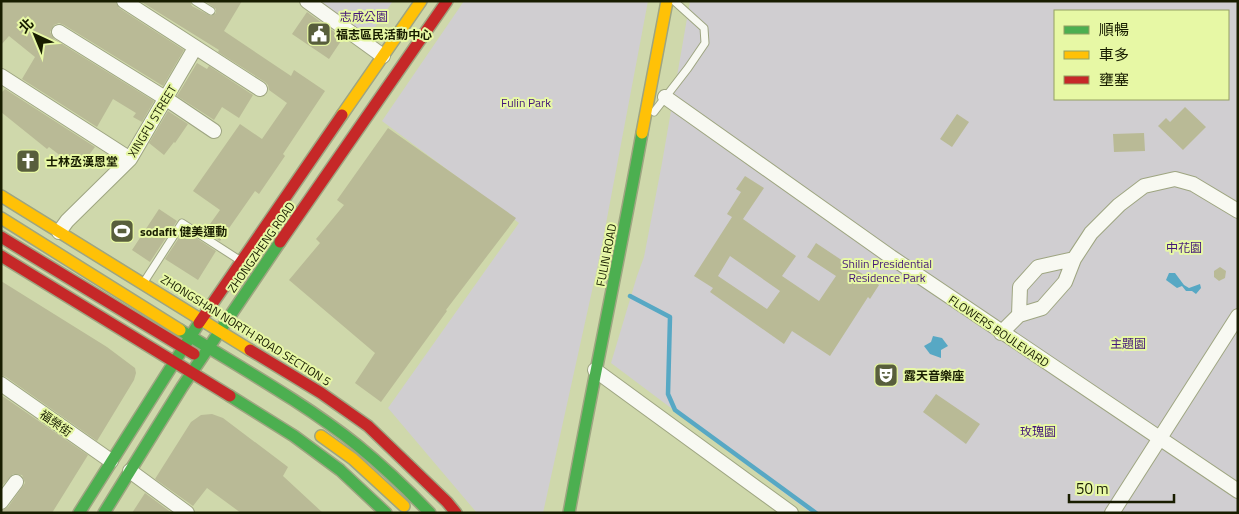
<svg xmlns="http://www.w3.org/2000/svg" width="1239" height="514" font-family="'Titillium Web','Noto Sans TC',sans-serif">
  <rect width="100%" height="100%" fill="#cfd8ab"/>
  <path fill="#d0ced1" fill-rule="evenodd" d="M316,1H393L368,37Z
    M464,1H648L601,250L543,513H477L388,408L519,223L382,121Z
    M690,1H1238V513H811L611,363L637,276L644,257L662,163ZM1055,11H1228V99H1055Z"/>
  <path fill="#57a8c4" d="M1169,273H1175L1184,285L1189,288L1200,284L1201,288L1196,294L1192,291H1186L1182,286L1177,288L1166,280Z
    M933,336L942,338L948,346L941,350V358L930,354L924,346L931,342Z"/>
  <g fill="none" stroke-linecap="round" stroke-linejoin="round">
    <path stroke="#57a8c4" stroke-width="4.5" d="M630,296L670,317L668,394L675,410L816,513"/>
  </g>
  <path fill="#b9ba96" fill-rule="evenodd" d="M1,1H115L119,8L184,50L163,86L64,25L59,23L54,25L50,32L54,39L154,101L142,122L133,117L136,113L113,99L97,127L22,79L35,57L9,36L1,45Z
    M140,1H190L192,6L211,16L216,13V9L205,1H242L224,31L291,76L294,70L325,91L283,154L285,156L259,194L255,191L220,241L205,231L220,210L193,191L240,124L262,139L287,103L269,90L268,85L265,82L218,52L219,50Z
    M307,12L343,38L329,59L292,34Z
    M197,63L207,69L209,66L253,95L239,118L222,107L214,120L177,96Z
    M5,89L95,147L78,169L49,147L47,149L1,112V93Z
    M1185,107L1206,127L1183,150L1158,126L1166,118L1170,122Z
    M168,111L188,124L175,143L174,142L164,155L149,143Z
    M957,114L969,122L952,147L940,139Z
    M388,128L516,218L446,310L447,311L381,402L355,383L375,353L289,280L320,243L316,239L344,205L337,200Z
    M1144,133L1145,151L1114,152L1113,134Z
    M745,176L764,188L743,219L796,256L782,276L819,301L836,276L807,257L816,243L879,285L870,299L868,297L830,356L792,331L784,344L710,292L713,288L694,276L732,217L727,214L741,192L736,189ZM730,256L780,291L767,309L718,276Z
    M159,209L177,221L150,262L132,250Z
    M184,230L216,251L198,280L165,259Z
    M1220,267L1226,271L1225,278L1219,281L1214,277V271Z
    M1,281L107,347L135,368L136,373L134,380L97,441L6,377L1,375Z
    M936,394L980,424L966,444L923,412Z
    M1,395L88,455L52,513H1V511L8,507L25,483L22,475L13,474L1,487Z
    M212,414L223,418L288,467L283,476L323,513H241L207,488L193,506L155,479L191,422L201,415Z
    M145,493L172,513H132Z"/>
  <g fill="none" stroke-linecap="round" stroke-linejoin="round">
    <g stroke="#9ea581" stroke-width="9">
      <path id="lane" d="M195,1L211,11
        M654,112L688,68L705,43L704,28L674,1
        M144,282L182,223L241,261"/>
    </g>
    <g stroke="#9ea581" stroke-width="16">
      <path id="street" d="M124,1L260,89
        M307,1L383,56
        M59,32L165,98L214,131
        M1,76L130,159
        M665,97L891,257L1238,491
        M59,232L67,221L130,159L195,48
        M1019,315L1020,287L1038,267L1074,259
        M1001,333L1019,315L1042,308L1065,282L1074,259L1091,233L1119,205L1144,186L1175,179L1193,184L1238,211
        M595,370L791,513
        M1,384L111,461
        M130,471L187,513
        M1,502L16,482
        M1112,513L1238,316"/>
    </g>
    <g stroke="#9ea581" stroke-width="14">
      <path id="fast" d="M180,330C239,367 303,402 357,445C383,466 407,489 430,513
        M230,396L294,436L340,470L386,513
        M79,513L199,323
        M104,513L182,387L280,242
        M569,513C592,386 619,260 642,133"/>
    </g>
    <g stroke="#9ea581" stroke-width="14">
      <path id="slow" d="M342,115L421,1
        M642,133L667,1
        M1,196L250,350
        M1,218L180,330
        M321,436L353,459L404,506"/>
    </g>
    <g stroke="#9ea581" stroke-width="14">
      <path id="jam" d="M1,237L194,354
        M280,242L447,1
        M1,256L230,396
        M199,323L342,115
        M250,350L321,393L368,426L447,502L456,513"/>
    </g>
    <use href="#lane" stroke="#f8f9f2" stroke-width="7"/>
    <use href="#street" stroke="#f8f9f2" stroke-width="14"/>
    <use href="#fast" stroke="#4caf50" stroke-width="11"/>
    <use href="#slow" stroke="#ffc107" stroke-width="11"/>
    <use href="#jam" stroke="#c62828" stroke-width="11"/>
  </g>
  <defs>
    <g id="civic-square" transform="scale(1.25)"><rect x="-9" y="-9" width="18" height="18" rx="4" fill="#585e3c" stroke="#e7f8a5"/><path d="M-.6-6.5H3V-4.5H.6V-3L4-1V1h2V6H-6V1h2V-1L-.6-3ZM-1.2 2.5V6h2.4V2.5Z" fill="#fff"/></g>
    <g id="church-square" transform="scale(1.25)"><rect x="-9" y="-9" width="18" height="18" rx="4" fill="#585e3c" stroke="#e7f8a5"/><path d="M-1.2-6h2.4v3.5h3.3v2.4h-3.3V6h-2.4V-.1h-3.3v-2.4h3.3Z" fill="#fff"/></g>
    <g id="stadium-square" transform="scale(1.25)"><rect x="-9" y="-9" width="18" height="18" rx="4" fill="#585e3c" stroke="#e7f8a5"/><path d="M0-5a6.5 5 0 1 0 0 10a6.5 5 0 1 0 0-10ZM-3.5-1.8h7v3.6h-7Z" fill="#fff"/></g>
    <g id="theatre-square" transform="scale(1.25)"><rect x="-9" y="-9" width="18" height="18" rx="4" fill="#585e3c" stroke="#e7f8a5"/><path d="M-5-5.5Q0-4 5-5.5V0Q5 5 0 6Q-5 5-5 0ZM-3.3-2.5H-1v1.5H-3.3ZM1-2.5H3.3v1.5H1ZM-2.8 1Q0 5.5 2.8 1Z" fill="#fff"/></g>
  </defs>
  <g fill-rule="evenodd">
    <use href="#civic-square" x="319" y="34"/>
    <use href="#church-square" x="28" y="161"/>
    <use href="#stadium-square" x="122" y="231"/>
    <use href="#theatre-square" x="886" y="375"/>
  </g>
  <g text-anchor="middle" dominant-baseline="central" stroke-width="4" stroke-linejoin="round" paint-order="stroke">
    <g font-size="12" fill="#431679" stroke="#e7f8a5">
      <text x="364" y="16">志成公園</text>
      <text x="526" y="102">Fulin Park</text>
      <text x="1184" y="247">中花園</text>
      <text x="887" y="263">Shilin Presidential<tspan x="887" dy="14">Residence Park</tspan></text>
      <text x="1128" y="343">主題園</text>
      <text x="1038" y="431">玫瑰園</text>
    </g>
    <g font-size="12" font-weight="bold" fill="#181d00" stroke="#e7f8a5" text-anchor="start">
      <text x="336" y="34">福志區民活動中心</text>
      <text x="46" y="161">士林丞漢恩堂</text>
      <text x="140" y="231">sodafit 健美運動</text>
      <text x="904" y="375">露天音樂座</text>
    </g>
    <g font-size="12" fill="#181d00" stroke="#e7f8a5">
      <text transform="translate(152 121) rotate(-59)">XINGFU STREET</text>
      <text transform="translate(261 247) rotate(-55)">ZHONGZHENG ROAD</text>
      <text transform="translate(606 255) rotate(-79)">FULIN ROAD</text>
      <text transform="translate(246 330) rotate(32)">ZHONGSHAN NORTH ROAD SECTION 5</text>
      <text transform="translate(999 331) rotate(34)">FLOWERS BOULEVARD</text>
      <text transform="translate(56 423) rotate(35)">福榮街</text>
    </g>
  </g>
  <rect width="1239" height="514" fill="none" stroke="#181d00" stroke-width="5"/>
  <rect x="1054" y="10" width="175" height="90" fill="#e7f8a5" stroke="#94a063"/>
  <rect x="1064" y="26" width="25" height="8" fill="#4caf50" stroke="#94a063"/>
  <text x="1099" y="35" font-size="15" fill="#181d00">順暢</text>
  <rect x="1064" y="51" width="25" height="8" fill="#ffc107" stroke="#94a063"/>
  <text x="1099" y="60" font-size="15" fill="#181d00">車多</text>
  <rect x="1064" y="76" width="25" height="8" fill="#c62828" stroke="#94a063"/>
  <text x="1099" y="85" font-size="15" fill="#181d00">壅塞</text>
  <g transform="translate(35 35) rotate(316)" stroke="#e7f8a5" stroke-width="4" paint-order="stroke">
  <path d="M0-4L9 19L0 12L-9 19Z" fill="#181d00"/>
  <text y="-8" font-size="14" font-weight="bold" text-anchor="middle" fill="#181d00">北</text>
  </g>
  <path d="M1069 494v8h105v-8" fill="none" stroke="#181d00" stroke-width="2.5"/>
  <text x="1076" y="494" font-size="15" fill="#181d00" stroke="#e7f8a5" stroke-width="4" paint-order="stroke">50 m</text>
</svg>
